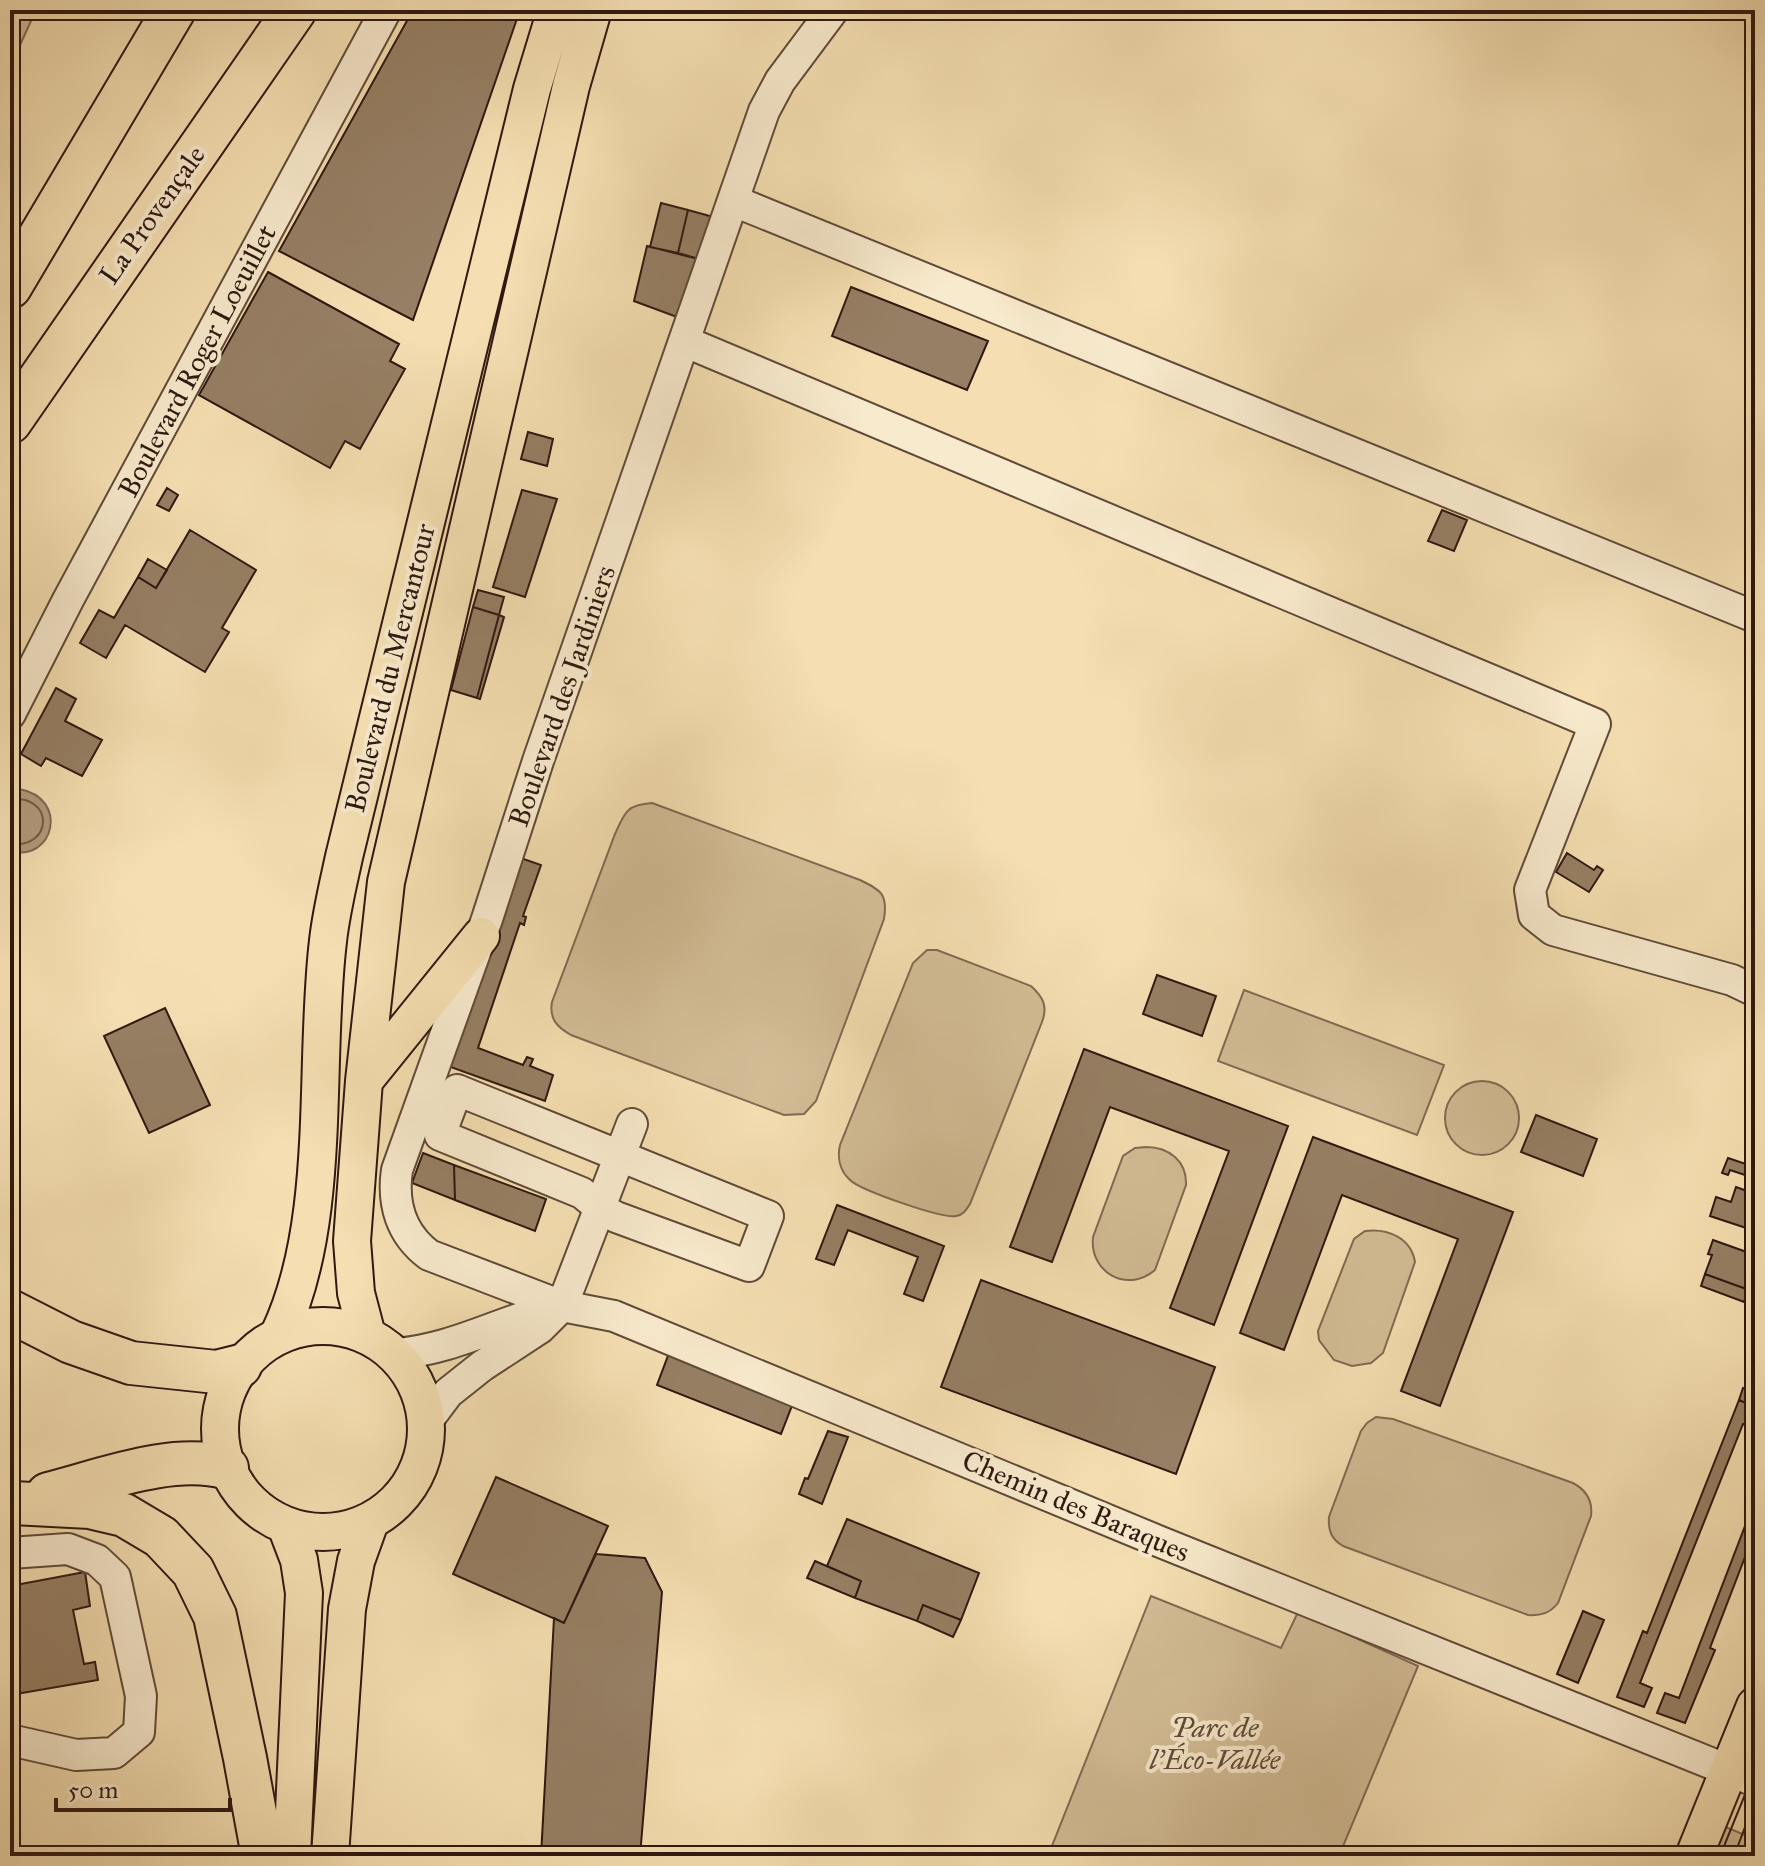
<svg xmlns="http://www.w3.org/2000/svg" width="1765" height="1866" font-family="'IM FELL Great Primer',serif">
  <rect width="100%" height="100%" fill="#f5dfb2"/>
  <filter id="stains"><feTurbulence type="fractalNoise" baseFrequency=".0025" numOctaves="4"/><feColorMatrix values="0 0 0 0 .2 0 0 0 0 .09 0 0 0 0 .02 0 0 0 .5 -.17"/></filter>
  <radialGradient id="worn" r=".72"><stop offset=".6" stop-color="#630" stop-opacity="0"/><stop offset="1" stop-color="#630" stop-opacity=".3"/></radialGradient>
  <path fill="#d3bd96" stroke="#816a53" stroke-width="2" d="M10,10H36L10,67Z
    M652,803L860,880C881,890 888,894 884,919L816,1101L804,1114L784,1115L571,1035C557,1027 549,1019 552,1002L615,834C625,812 626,805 652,803Z
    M927,950H937L1031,986C1043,997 1048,1006 1042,1022L970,1204C966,1210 963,1215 956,1216C942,1219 860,1190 850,1180C840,1171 837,1158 840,1145L913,963Z
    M1244,990L1444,1065L1417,1135L1218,1061Z
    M1445 1118a37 37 0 1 1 74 0a37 37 0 1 1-74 0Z
    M1146,1147C1169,1147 1187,1161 1186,1185L1155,1270C1127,1294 1089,1272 1093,1237L1123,1156L1135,1148Z
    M1365,1231C1388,1228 1411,1238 1415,1262L1383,1353L1371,1363L1352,1366L1334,1360L1319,1340L1318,1331L1354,1239Z
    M1376,1417L1393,1419L1573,1483C1586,1490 1593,1500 1591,1516L1558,1603C1550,1613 1541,1616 1528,1615L1343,1546C1331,1539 1328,1530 1329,1517L1361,1431L1367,1423Z
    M1151,1596L1281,1648L1298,1612L1418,1666L1339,1856H1048Z
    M1718,1824L1755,1839L1749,1856H1705Z"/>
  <path fill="#b29b7b" stroke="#7e6750" stroke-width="2" d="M19,789C70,798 54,863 10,851V791Z"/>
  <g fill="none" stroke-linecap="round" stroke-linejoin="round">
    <path stroke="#705a46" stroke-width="2" d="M10,799C55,795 53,849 10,844"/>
  </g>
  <path fill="#967f64" stroke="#2f1810" stroke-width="2" d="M413,10H520L413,320L279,251Z
    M661,203L688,210L678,253L650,247Z
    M688,210L717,218L706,261L678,253Z
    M647,246L706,261L685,320L634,301Z
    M268,272L399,344L390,361L405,369L360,449L345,441L330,468L199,395Z
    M851,287L988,341L967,390L832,336Z
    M528,432L553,439L547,466L521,459Z
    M167,488L178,495L169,511L157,505Z
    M522,490L557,499L525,597L493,587Z
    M1442,510L1467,520L1454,551L1428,541Z
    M190,530L256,570L222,628L229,632L205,672L125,625L106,658L80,643L99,610L114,618L138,577L156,588Z
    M148,559L167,570L156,588L138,577Z
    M478,590L504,597L499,615L473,607Z
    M473,607L499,615L477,698L451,690Z
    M499,615L504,617L480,699L477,698Z
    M56,688L76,699L65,721L102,740L82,776L46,758L41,766L21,754Z
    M1567,853L1594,870L1597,866L1603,870L1589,892L1556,872Z
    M515,856L541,865L523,916L526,917L524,925L520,923L478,1048L523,1065L527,1057L533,1059L530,1066L553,1075L545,1101L445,1065Z
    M1157,975L1216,996L1202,1036L1143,1014Z
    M165,1008L210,1105L149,1133L104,1036Z
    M1084,1049L1288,1126L1214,1325L1170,1308L1229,1151L1110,1107L1052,1262L1010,1247Z
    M1536,1115L1597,1139L1583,1176L1521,1152Z
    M1313,1137L1513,1212L1440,1406L1401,1391L1458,1239L1342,1195L1284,1350L1240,1333Z
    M423,1153L454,1165L455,1200L412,1183Z
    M1728,1158L1749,1165L1745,1175L1730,1170L1728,1175L1722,1173Z
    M454,1165L546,1199L535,1231L455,1200Z
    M1736,1187L1755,1194V1218L1752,1217L1749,1229L1710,1216L1716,1197L1731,1202Z
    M837,1205L944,1246L923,1301L904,1294L918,1257L848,1230L834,1265L816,1259Z
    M1713,1240L1755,1255L1752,1273L1755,1274L1749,1290L1705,1274L1712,1255L1708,1254Z
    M1705,1274L1749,1290L1744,1302L1701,1286Z
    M981,1280L1215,1367L1176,1474L941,1387Z
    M669,1353L793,1403L781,1434L657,1385Z
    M1743,1388L1755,1393V1407L1739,1400Z
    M1739,1400L1755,1407V1420L1752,1427L1743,1424L1640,1683L1652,1688L1644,1707L1617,1697L1643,1631L1647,1633Z
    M828,1431L848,1437L822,1504L799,1494L805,1478L808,1479Z
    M496,1477L608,1526L564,1623L453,1574Z
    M1755,1500V1531L1710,1648L1715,1650L1685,1723L1657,1713L1665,1693L1679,1698Z
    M847,1519L979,1573L961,1620L923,1605L917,1621L855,1598L861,1581L827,1566Z
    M596,1554L645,1558L662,1592L640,1856H541L554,1618L564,1623Z
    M815,1561L861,1581L855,1598L807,1578Z
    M85,1572L90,1606L73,1610L84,1664L95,1662L98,1680L10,1695V1586Z
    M923,1605L961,1620L953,1637L917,1621Z
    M1583,1611L1604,1620L1578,1683L1557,1674Z"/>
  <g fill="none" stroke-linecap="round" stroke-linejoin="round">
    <g stroke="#604a38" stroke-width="34">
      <path id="minor" d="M833,10L780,81L764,111L538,761L487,919L397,1170C392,1204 401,1234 429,1255L562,1306L614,1316L1158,1541L1755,1781
        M734,201L1755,617
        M686,342L1595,724L1530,890L1534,915L1553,930L1732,980L1755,991
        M10,714L68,600L386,10
        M457,1090L768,1216L749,1266L616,1217L600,1208L582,1193L440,1135Z
        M395,1354C452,1350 502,1321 556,1307
        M427,1421L448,1393L482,1366L540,1328L562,1306L632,1124
        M10,1553L68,1549L97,1560L115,1577L141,1696L139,1732L114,1753L76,1755L10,1740"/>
    </g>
    <g stroke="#2f1810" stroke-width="40">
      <path id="major" d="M364,1081L481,936
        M220 1429a103 103 0 1 1 206 0a103 103 0 1 1-206 0Z
        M279,1334C333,1220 313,1065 328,941C331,913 338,885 344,857L532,89L556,10
        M367,1335L356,1293L352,1241L364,1081L386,882L571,86L593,10
        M286,1526L299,1560L304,1593L292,1856
        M330,1856L347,1609L356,1561L370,1522
        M1694,1856L1755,1706"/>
    </g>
    <g stroke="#2f1810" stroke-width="46">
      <path id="highway" d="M10,287L174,10
        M10,422L295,10
        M10,1311L71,1342L131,1363L216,1372L240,1366
        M48,1494C100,1481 174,1452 227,1468
        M13,1503L90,1507L124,1515L161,1537L193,1571L215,1616L245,1758L263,1856"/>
    </g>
    <use href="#minor" stroke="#f8eacd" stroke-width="30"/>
    <use href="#major" stroke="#f5dfb2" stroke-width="36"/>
    <use href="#highway" stroke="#f5dfb2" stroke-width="42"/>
    <path stroke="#2f1810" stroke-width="2" d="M1720,1856L1755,1770
      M1734,1856L1755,1801"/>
  </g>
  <g text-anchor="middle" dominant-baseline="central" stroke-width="8" stroke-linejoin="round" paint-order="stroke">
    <g font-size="28" fill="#2f1810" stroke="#f8eacd">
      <text transform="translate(152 215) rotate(-55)">La Provençale</text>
      <text transform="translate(197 361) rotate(-62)">Boulevard Roger Loeuillet</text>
      <text transform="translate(390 668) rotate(-76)">Boulevard du Mercantour</text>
      <text transform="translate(562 696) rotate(-71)">Boulevard des Jardiniers</text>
      <text transform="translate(1076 1506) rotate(23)">Chemin des Baraques</text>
    </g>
    <g font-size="28" font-style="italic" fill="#604a38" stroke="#f8eacd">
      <text x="1215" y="1727">Parc de<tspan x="1215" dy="32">l'Éco-Vallée</tspan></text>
    </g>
  </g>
  <rect width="1765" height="1866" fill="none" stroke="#f5dfb2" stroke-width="40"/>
  <rect x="12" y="12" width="1741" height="1842" fill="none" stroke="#2f1810" stroke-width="4"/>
  <rect x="20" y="20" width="1725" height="1826" fill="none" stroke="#2f1810" stroke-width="2"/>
  <path d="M56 1798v12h174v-12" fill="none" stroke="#2f1810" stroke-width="4"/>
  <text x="68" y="1798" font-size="24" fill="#2f1810" stroke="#f8eacd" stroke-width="6" paint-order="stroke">50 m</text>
  <rect width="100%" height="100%" filter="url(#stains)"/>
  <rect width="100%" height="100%" fill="url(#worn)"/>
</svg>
